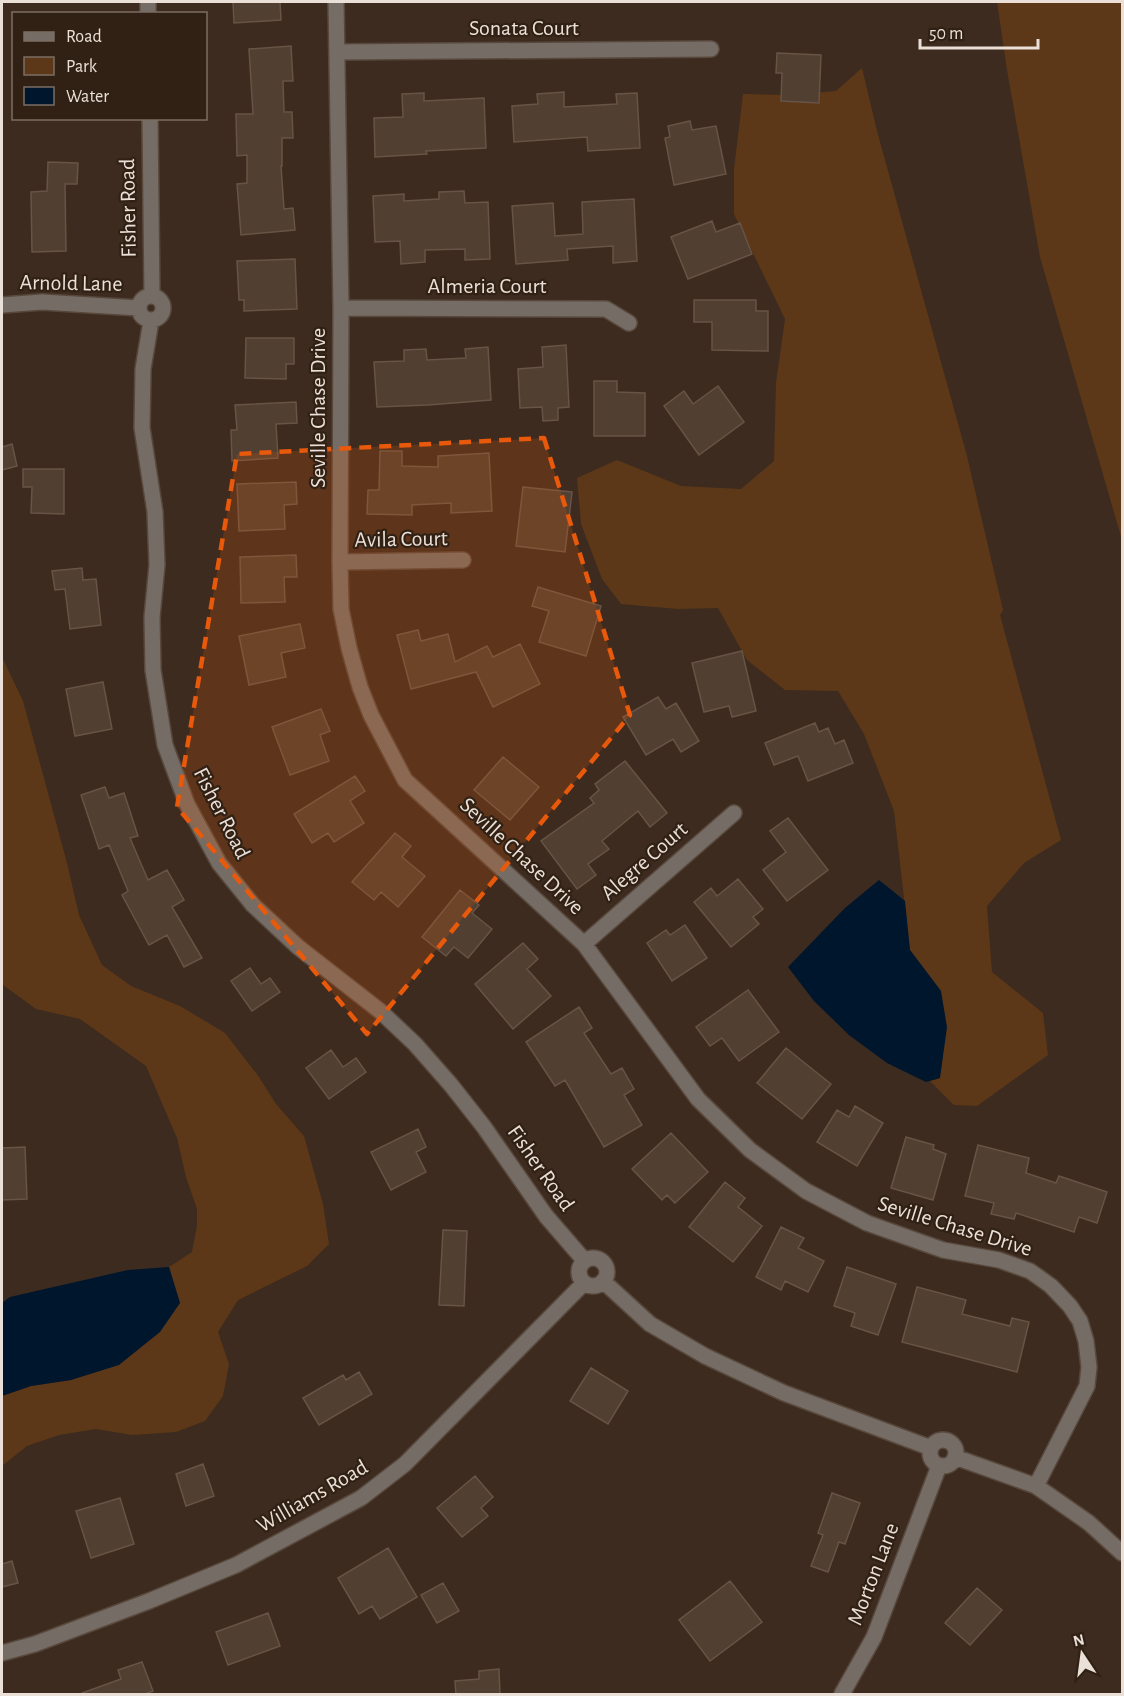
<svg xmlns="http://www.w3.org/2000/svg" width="1124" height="1696" font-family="'Alegreya Sans',sans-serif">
  <rect width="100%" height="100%" fill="#3c2b1e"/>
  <path fill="#5d3818" d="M997,2H1122V540L1040,257L1007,70Z
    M862,68L877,131L967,456L1003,610L1000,615L1061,840L1024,863L987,906L992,972L1043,1013L1048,1055L977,1106L954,1105L930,1081L940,1078L941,991L910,950L894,811L864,734L838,691L785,690L747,660L718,608L678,609L621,604L602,579L581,524L577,478L617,460L681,486L741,489L774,461L776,383L785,319L734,214V169L743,94L789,95L836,91Z
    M2,657L23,701L67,863L79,915L102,965L131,986L180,1006L225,1033L259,1077L276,1104L304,1136L323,1204L329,1244L307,1266L238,1300L218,1332L229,1364L223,1396L205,1421L176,1432L132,1435L96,1429L59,1435L27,1446L2,1466V1396L31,1386L71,1380L180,1303L169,1267L192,1252L197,1226V1209L186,1177L177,1138L146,1066L80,1019L36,1009L3,985Z"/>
  <path fill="#00162c" d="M879,880L905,901L910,950L941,991L947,1027L940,1078L926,1082L887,1063L849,1035L814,1001L788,967L845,908Z
    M169,1267L180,1303L160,1332L119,1365L71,1380L31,1386L2,1396V1303L10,1297L128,1270Z"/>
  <path fill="#513f31" stroke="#675446" stroke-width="1.5" d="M233,2H280L281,20L234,23Z
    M291,46L293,81H283L284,112H292L293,138H282V166H281L284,209L293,208L295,230L241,235L237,184L247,183V155L237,156L236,114H253L249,49Z
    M777,53L821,55L819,103L781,101L782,73H776Z
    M564,92V107L617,104L616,94L637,93L640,148L588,151L587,137L514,142L512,106L538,104L537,94Z
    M424,93V101L484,98L486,148L426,151L427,154L375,157L374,118L403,117L402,94Z
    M690,121L692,130L716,126L726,174L674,185L665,138L670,137L668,126Z
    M48,162L78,163L77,184H65L66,251L32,252L31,192L47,191Z
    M464,191L465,203L488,202L490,259L465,260V249L425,250V262L401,264L400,241L375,242L373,196L404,194V201L439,199V192Z
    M634,199L637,261L613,263V246L567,249L568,260L516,264L512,206L553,203L555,236L583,234L582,202Z
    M712,221L716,232L740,223L752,254L688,279L671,237Z
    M295,259L297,309L244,311V300H239L237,261Z
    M694,300H756V311H768V351L712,350V322H694Z
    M246,338H294V364H286V379L245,378Z
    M566,345L569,407L558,408V420L543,421L542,407L520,408L518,369L543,367L542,347Z
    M488,347L491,400L428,405L377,407L374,362L404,361V350L426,349L427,360L466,358L465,349Z
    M594,381H617V392L645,393V436H594Z
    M718,386L744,422L699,455L664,406L684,391L693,404Z
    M296,402L297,423L276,424L278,458L232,461L231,430H237L235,405Z
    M12,444L17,466L2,470V447Z
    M380,451H402V466L438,467V456L489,453L492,511L451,513V503L412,505V515L367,514L368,490H379Z
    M23,469H64V514L31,513L32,487H23Z
    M296,482L297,504L284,505L285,529L239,531L237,484Z
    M523,487L572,492L565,552L516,546Z
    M296,555L297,577H284L285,602L241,603L240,557Z
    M82,568L83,580L96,579L101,625L70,629L65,589L55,590L52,571Z
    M538,587L601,606L586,656L539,642L549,611L532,606Z
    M300,624L305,648L281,653L286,677L249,685L239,636Z
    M418,630L421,641L448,634L455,662L487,646L493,657L520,644L540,684L493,707L476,672L411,689L397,635Z
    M742,651L756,711L732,717L729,706L704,712L692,663Z
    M103,682L112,729L75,736L66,689Z
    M658,697L666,709L676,703L699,741L681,752L673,739L646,755L623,717Z
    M321,709L330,731L320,735L329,761L290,775L272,727Z
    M815,723L819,732L828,728L835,744L844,740L853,763L808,781L798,756L774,765L765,743Z
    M503,757L539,787L510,820L474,790Z
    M625,761L667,813L650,827L638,811L602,841L609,849L588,864L596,875L577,889L541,841L594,803L590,798L599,790L595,784Z
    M355,776L365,791L350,801L364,823L334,842L328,833L312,843L294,814Z
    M105,787L109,798L124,793L138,836L130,838L148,880L167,870L184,900L172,907L202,958L184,967L167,935L149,945L122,895L128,891L109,845L99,849L81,795Z
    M788,818L828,870L787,901L763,870L786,852L770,831Z
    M395,833L411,846L402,857L425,876L398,907L381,892L374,900L352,882Z
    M738,879L763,909L753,917L759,924L731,947L694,902L711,888L717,896Z
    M460,890L479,905L472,913L492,929L468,958L454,947L446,956L422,937Z
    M685,925L707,958L672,981L647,943L666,930L670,935Z
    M523,943L538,959L527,969L551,996L513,1029L475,984Z
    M250,968L261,984L270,978L280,992L252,1011L231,981Z
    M748,990L779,1032L739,1061L722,1038L710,1046L696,1027Z
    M579,1007L592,1028L584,1033L611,1074L622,1068L634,1089L624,1095L642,1125L604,1147L565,1080L555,1086L526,1042Z
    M786,1048L831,1084L802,1119L757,1083Z
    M331,1050L343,1067L356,1058L366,1072L329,1099L306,1068Z
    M855,1106L883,1123L857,1166L817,1142L837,1110L849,1117Z
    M418,1129L426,1147L416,1152L426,1172L391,1190L371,1152Z
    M671,1133L708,1172L675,1203L667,1195L662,1200L632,1169Z
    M906,1137L934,1145L933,1149L946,1154L933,1200L891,1188Z
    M978,1145L1029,1158L1026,1173L1056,1183L1059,1176L1107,1192L1097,1223L1079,1217L1074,1232L1016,1213L1014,1219L991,1214L994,1203L965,1196Z
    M25,1147L27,1199L2,1200V1148Z
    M725,1182L745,1198L738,1207L762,1226L733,1262L689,1227Z
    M781,1227L804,1238L798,1248L824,1261L808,1292L785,1281L781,1290L756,1277Z
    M443,1230L467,1231L464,1306L439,1305Z
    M847,1267L896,1284L878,1335L851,1326L855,1313L834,1306Z
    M917,1287L966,1300L962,1314L1010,1326L1012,1318L1029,1322L1017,1372L902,1342Z
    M591,1368L628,1391L608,1424L570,1401Z
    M359,1372L372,1394L319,1425L303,1398L343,1375L346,1380Z
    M203,1464L214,1496L186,1506L176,1474Z
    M475,1476L493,1497L481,1508L488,1516L462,1537L437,1508Z
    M832,1493L860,1503L845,1544L839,1542L828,1572L811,1566L823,1535L818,1533Z
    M120,1498L134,1544L91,1558L76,1511Z
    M388,1548L417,1597L380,1619L372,1606L359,1614L338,1578Z
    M12,1561L18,1583L2,1587V1564Z
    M730,1581L762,1622L710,1661L679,1620Z
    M443,1583L459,1611L437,1623L421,1595Z
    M977,1588L1002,1610L970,1645L945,1623Z
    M268,1613L280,1646L228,1665L216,1632Z
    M142,1662L153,1691L142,1695H82V1693L121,1679L118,1670Z
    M499,1669L500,1695H456L455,1681L479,1679V1671Z"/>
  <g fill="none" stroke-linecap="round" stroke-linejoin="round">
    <g stroke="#58483c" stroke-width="18">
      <path id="minor" d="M148,2V14
        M336,2L341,308L340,562L341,609L349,648L360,687L371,715L405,780L584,944L698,1099L750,1150L806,1191L867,1223L943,1250L999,1260L1030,1271L1051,1286L1070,1306L1080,1321L1086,1341L1089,1367L1087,1386L1036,1486
        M337,52L711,49
        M150,118L152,296
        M139 308a12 12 0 1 1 24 0a12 12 0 1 1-24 0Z
        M2,305L42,302L139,308
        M341,308L606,309L629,323
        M151,321L143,369L142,428L155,512L157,565L152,617L153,670L165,745L187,804L219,863L253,905L298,947L380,1011L415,1044L451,1085L484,1127L546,1216L584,1260
        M340,562L463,560
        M584,944L734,813
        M579 1272a14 14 0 1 1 28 0a14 14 0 1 1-28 0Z
        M603,1281L650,1324L705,1356L784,1393L931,1448
        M930 1453a13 13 0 1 1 26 0a13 13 0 1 1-26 0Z
        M955,1457L1036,1486L1089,1523L1122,1553
        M2,1653L35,1644L149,1601L236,1565L361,1498L405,1464L584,1283
        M842,1694L874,1637L939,1466"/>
    </g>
    <use href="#minor" stroke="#756c65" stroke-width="15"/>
  </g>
  <path fill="#e8590c" fill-opacity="0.2" stroke="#e8590c" stroke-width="4.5" stroke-dasharray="12 8" stroke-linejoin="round" d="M544,438L630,715L367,1034L177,807L237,454Z"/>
  <g text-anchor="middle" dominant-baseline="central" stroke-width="4.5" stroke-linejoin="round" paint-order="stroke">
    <g font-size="22" fill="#ebe0d7" stroke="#312114">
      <text x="524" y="28">Sonata Court</text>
      <text transform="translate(128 208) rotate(-91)">Fisher Road</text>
      <text transform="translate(71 283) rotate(1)">Arnold Lane</text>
      <text x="487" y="286">Almeria Court</text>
      <text transform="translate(318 408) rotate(-90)">Seville Chase Drive</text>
      <text transform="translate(401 539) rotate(-1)">Avila Court</text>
      <text transform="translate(222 813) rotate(63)">Fisher Road</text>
      <text transform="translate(522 856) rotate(43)">Seville Chase Drive</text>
      <text transform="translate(644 861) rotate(-41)">Alegre Court</text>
      <text transform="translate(541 1168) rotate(55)">Fisher Road</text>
      <text transform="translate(955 1226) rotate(17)">Seville Chase Drive</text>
      <text transform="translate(312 1496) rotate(-30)">Williams Road</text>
      <text transform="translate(873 1574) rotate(-69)">Morton Lane</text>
    </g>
  </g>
  <rect width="1124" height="1696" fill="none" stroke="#ebe0d7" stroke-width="6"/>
  <rect x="12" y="12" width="195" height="108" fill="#312114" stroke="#7b6d62" stroke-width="1.5"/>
  <rect x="24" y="32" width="30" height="9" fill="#756c65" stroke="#7b6d62" stroke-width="1.5"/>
  <text x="66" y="42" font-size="18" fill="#ebe0d7">Road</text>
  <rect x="24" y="57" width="30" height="18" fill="#5d3818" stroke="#7b6d62" stroke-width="1.5"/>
  <text x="66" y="72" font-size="18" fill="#ebe0d7">Park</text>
  <rect x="24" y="87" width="30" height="18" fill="#00162c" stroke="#7b6d62" stroke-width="1.5"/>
  <text x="66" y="102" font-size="18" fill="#ebe0d7">Water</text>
  <g transform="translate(1082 1654) rotate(347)" stroke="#312114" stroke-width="4.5" paint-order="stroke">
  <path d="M0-4.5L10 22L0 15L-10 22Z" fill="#ebe0d7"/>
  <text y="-9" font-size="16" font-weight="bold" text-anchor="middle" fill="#ebe0d7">N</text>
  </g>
  <path d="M920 39v9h118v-9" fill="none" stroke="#ebe0d7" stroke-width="3"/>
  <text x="929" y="39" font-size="18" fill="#ebe0d7" stroke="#312114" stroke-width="4.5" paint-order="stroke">50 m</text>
</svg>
